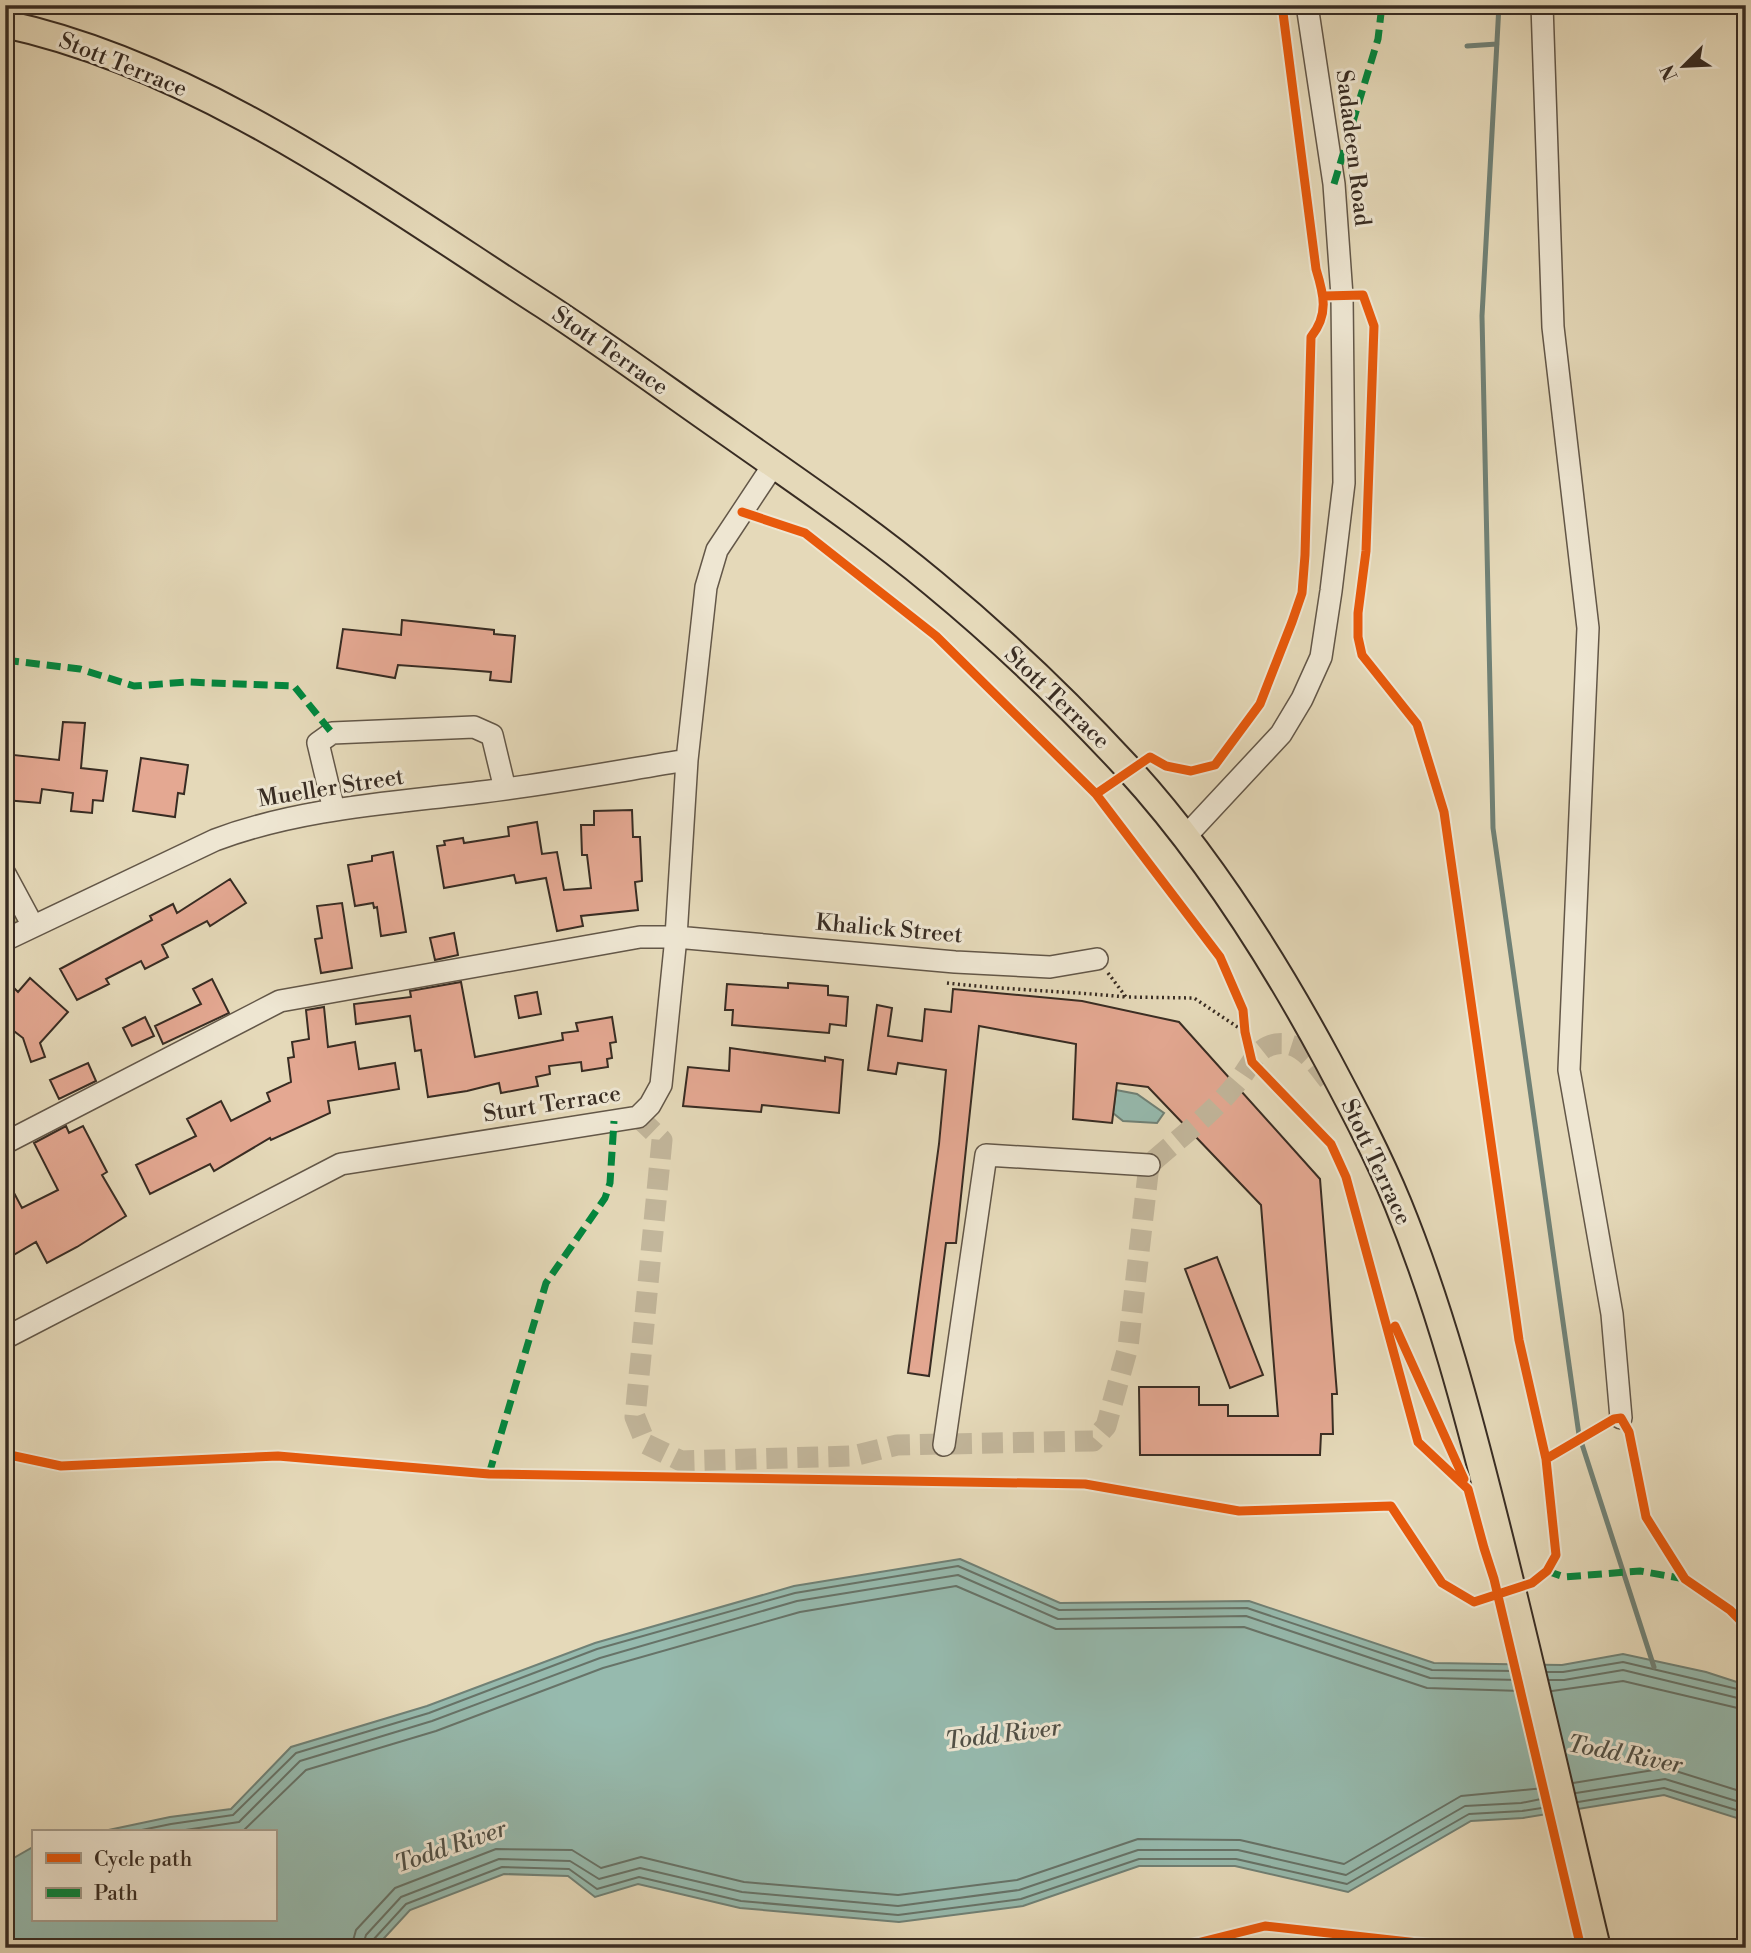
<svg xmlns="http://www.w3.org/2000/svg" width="1751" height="1953" font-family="'Libre Bodoni',serif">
  <rect width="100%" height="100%" fill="#e5d9b9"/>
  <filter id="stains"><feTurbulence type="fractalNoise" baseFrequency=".00286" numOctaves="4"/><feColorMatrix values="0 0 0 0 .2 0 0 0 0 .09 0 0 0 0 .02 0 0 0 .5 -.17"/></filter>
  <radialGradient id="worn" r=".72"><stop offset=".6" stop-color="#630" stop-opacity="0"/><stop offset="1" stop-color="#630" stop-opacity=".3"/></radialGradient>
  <path fill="#bdbc8a" stroke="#7a7456" stroke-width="2" d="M5,874L33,926L5,940Z"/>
  <path fill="#96baae" stroke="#708176" stroke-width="2" d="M1116,1090L1137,1094L1164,1113L1157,1123L1123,1121L1113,1113Z
    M960,1559L1060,1603L1249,1601L1434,1663L1562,1665L1623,1654L1706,1672L1746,1685V1821L1664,1795L1523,1818L1471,1821L1348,1892L1235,1866H1139L1023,1906L899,1922L740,1908L638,1884L595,1897L568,1876L504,1874L410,1910L375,1948H5V1863L33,1847V1920H275V1832H99L170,1817L231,1809L291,1747L427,1706L595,1643L794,1586Z"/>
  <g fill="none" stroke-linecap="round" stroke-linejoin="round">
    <path stroke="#677368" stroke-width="2" d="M1547,1672H1563L1623,1662L1746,1691
      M1549,1680H1564L1623,1670L1746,1700
      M1552,1691L1623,1681L1746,1710
      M1573,1783L1666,1768L1746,1793
      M1576,1793L1665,1779L1746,1804
      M1578,1802L1664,1788L1746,1813
      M132,1832L171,1824L233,1815L296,1753L429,1713L597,1649L795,1593L958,1566L1059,1610L1247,1608L1432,1670L1516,1671
      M172,1832L239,1822L300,1761L432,1721L600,1658L797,1601L958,1575L1058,1619L1246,1616L1430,1678L1519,1680
      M242,1832L306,1770L436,1731L603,1668L800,1612L956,1586L1056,1629L1244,1627L1427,1688L1521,1691
      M351,1948L356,1930L395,1888L496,1849L572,1850L601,1868L641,1857L744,1882L898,1895L1017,1880L1138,1839L1240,1840L1344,1864L1461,1796L1544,1788
      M362,1948L366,1935L401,1897L499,1859L570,1861L599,1879L640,1868L742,1892L898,1906L1019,1890L1138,1850H1238L1346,1875L1465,1806L1521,1803L1546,1798
      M371,1948L373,1940L406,1904L502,1867L569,1869L597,1889L639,1877L741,1901L898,1915L1021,1899L1139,1859H1236L1347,1884L1469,1814L1522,1811L1548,1807"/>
    <path stroke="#708176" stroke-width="5" d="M1499,5L1482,316L1493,828L1579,1435L1654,1667
      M1467,46L1497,44"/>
  </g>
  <path fill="#e4a892" stroke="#382c23" stroke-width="2" d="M402,620L494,630V634L515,636L511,682L490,680L491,672L454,669L398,665L395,678L337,668L343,629L401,635Z
    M63,722L85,723L81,768L107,771L103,801L93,800L92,813L71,811L73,793L42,789L40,803L5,800V754L59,760Z
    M141,758L188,765L184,794L178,793L175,817L133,811Z
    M632,810L633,837H640L642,881L635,882L638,910L581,916L583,926L557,931L546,878L516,883L514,875L444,888L437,846L445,845L444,841L463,838L464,843L509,836L508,827L537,822L542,854L557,852L564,890L591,888L587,855H582L581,825H594V811Z
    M393,852L406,932L381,936L377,907L374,908L373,903L355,906L348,865L372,861V856Z
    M230,879L246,903L210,926L207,921L162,945L168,957L145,969L141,961L106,979L109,984L77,1000L60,969L152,920L150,916L173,904L177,913Z
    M342,903L352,968L321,973L315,939L322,938L317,906Z
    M454,933L458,955L435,960L430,938Z
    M30,978L68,1012L40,1043L45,1057L31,1062L23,1038L10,1028L5,1018V994L12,986L18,992Z
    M212,979L229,1013L163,1044L155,1026L201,1004L193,989Z
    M461,982L475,1057L563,1040L562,1033L578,1031L576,1023L612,1017L616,1042L610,1043L612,1058L607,1059L608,1067L582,1071L581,1062L549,1066L550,1074L536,1077L538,1086L501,1093L499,1083L467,1091L428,1097L421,1050L415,1051L410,1016L356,1024L354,1004L411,997L410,991Z
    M788,983L828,986V995L848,997L846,1026L830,1024L829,1033L732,1025L733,1010H725L727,984L788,988Z
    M953,989L1082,1001L1179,1022L1320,1179L1337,1394H1332L1333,1434H1321L1320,1455H1140L1139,1387H1199V1405H1228V1416H1278L1261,1205L1148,1087L1117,1083L1112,1123L1073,1119L1076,1044L979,1026L956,1243H946L929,1376L908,1373L939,1144L946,1070L898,1063L896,1074L868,1070L877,1005L892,1008L888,1036L922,1041L925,1009L951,1012Z
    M537,992L541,1014L519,1018L515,996Z
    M324,1007L328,1047L355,1042L359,1069L395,1063L399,1089L328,1101L330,1113L271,1140L270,1138L214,1171L210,1164L150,1194L136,1165L196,1136L187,1119L221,1101L231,1121L270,1101L267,1093L291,1082L288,1058L294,1057L292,1042L309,1039L306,1010Z
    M145,1017L154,1036L132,1046L123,1028Z
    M730,1048L825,1061V1057L843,1060L839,1113L762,1105L761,1112L683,1106L688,1067L729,1071Z
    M88,1063L96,1081L59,1099L50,1080Z
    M66,1126L69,1133L83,1126L107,1172L102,1175L126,1216L77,1247L47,1263L36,1242L5,1260V1176L22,1208L58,1190L34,1143Z
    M1217,1257L1263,1375L1230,1388L1185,1269Z"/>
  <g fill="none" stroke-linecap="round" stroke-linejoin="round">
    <path stroke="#c2b69b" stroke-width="21" stroke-dasharray="21 10" stroke-linecap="butt" d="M638,1117L662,1140L635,1417L646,1444L681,1461L853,1456L897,1445L1093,1441L1106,1426L1128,1347L1149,1165C1178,1139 1212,1114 1236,1084C1249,1070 1255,1047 1276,1044C1302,1040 1316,1065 1330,1082"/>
    <g stroke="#635748" stroke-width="24">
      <path id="minor" d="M1542,5L1553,327L1588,628L1569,1070L1612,1314L1621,1418
        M334,810L318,743L332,733L474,727L492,735L505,789
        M1185,837L1281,734L1302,699L1321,657L1331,591L1344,483L1342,296L1334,184L1307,5
        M5,874L33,926
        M5,940L215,840C300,808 393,803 482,792C550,784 619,771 687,760
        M5,1143L280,1001L640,937H676L955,962L1050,967L1097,959
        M5,1338L341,1164L638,1117L650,1105L661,1085L676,937L687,760L706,587L717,550L774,464
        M944,1445L986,1155L1149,1165"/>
    </g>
    <g stroke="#382c23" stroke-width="30">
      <path id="major" d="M5,24C200,66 379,199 544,305C607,346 668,391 730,434C798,482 868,529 933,583C1001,639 1066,701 1126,766C1206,853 1272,957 1328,1061C1353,1108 1378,1155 1398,1204C1440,1307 1468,1414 1495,1521C1531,1663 1563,1806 1597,1948"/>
    </g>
    <path stroke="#382c23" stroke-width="3.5" stroke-dasharray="2 3.5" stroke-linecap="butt" d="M1108,973L1126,997L1194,998L1245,1032
      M947,983C1006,990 1066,991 1126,997
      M1216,1936L1218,1948"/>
    <use href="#minor" stroke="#eee6d2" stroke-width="21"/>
    <use href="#major" stroke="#e5d9b9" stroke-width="26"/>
    <path stroke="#00873e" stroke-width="7" stroke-dasharray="14 7" stroke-linecap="butt" d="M1334,184L1378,39L1382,5
      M5,660L80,669L134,686L188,682L294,686L332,733
      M489,1474L546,1283L605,1198L610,1183L614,1121
      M1547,1571L1564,1577L1640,1571L1685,1579"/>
    <g stroke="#eee6d2" stroke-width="13">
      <path id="cycleway" d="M1324,296L1363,295L1374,326L1366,551L1358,613V637L1362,655L1417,724L1444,812L1519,1340L1546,1459
        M742,512L805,533L936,636L1096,794L1220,957L1243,1010L1245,1032L1252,1062L1331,1144L1346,1177L1418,1442L1468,1489L1484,1548L1494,1579L1581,1948
        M1096,794L1150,757L1166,766L1191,771L1215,765L1260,704L1292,622L1302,593L1305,555L1311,337C1329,314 1324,295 1316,269L1282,5
        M1395,1326L1464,1479
        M5,1454L61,1466L278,1456L489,1474L1085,1484L1239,1511L1391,1506L1442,1583L1474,1602L1532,1583L1547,1571L1556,1555L1546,1459L1614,1419L1621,1418L1629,1432L1646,1517L1685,1579L1730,1610L1746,1626
        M1177,1948L1265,1926L1463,1948"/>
    </g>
    <use href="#cycleway" stroke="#e8590c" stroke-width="9"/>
  </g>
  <g text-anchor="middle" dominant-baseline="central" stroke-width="6" stroke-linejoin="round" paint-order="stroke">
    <g font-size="23" fill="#382c23" stroke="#eee6d2">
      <text transform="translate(123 65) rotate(22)">Stott Terrace</text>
      <text transform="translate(1353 148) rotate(83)">Sadadeen Road</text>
      <text transform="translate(610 351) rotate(35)">Stott Terrace</text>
      <text transform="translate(1057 698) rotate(44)">Stott Terrace</text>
      <text transform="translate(331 788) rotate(-9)">Mueller Street</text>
      <text transform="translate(889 929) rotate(5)">Khalick Street</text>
      <text transform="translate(552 1104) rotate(-9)">Sturt Terrace</text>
      <text transform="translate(1376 1162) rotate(65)">Stott Terrace</text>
    </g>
    <g font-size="24" font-style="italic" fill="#505046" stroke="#eee6d2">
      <text transform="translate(1003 1735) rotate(-7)">Todd River</text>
      <text transform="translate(1625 1755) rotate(11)">Todd River</text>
      <text transform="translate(451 1847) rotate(-19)">Todd River</text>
    </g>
  </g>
  <rect width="1751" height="1953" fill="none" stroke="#e5d9b9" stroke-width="28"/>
  <rect x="7" y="7" width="1737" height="1939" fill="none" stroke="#382c23" stroke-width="3.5"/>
  <rect x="14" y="14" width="1723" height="1925" fill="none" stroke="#382c23" stroke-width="2"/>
  <rect x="32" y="1830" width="245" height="91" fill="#eee6d2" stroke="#a59c8c" stroke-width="2"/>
  <rect x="46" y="1853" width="35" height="10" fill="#e8590c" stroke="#a59c8c" stroke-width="2"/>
  <text x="94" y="1866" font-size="21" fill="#382c23">Cycle path</text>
  <rect x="46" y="1888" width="35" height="10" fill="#00873e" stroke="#a59c8c" stroke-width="2"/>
  <text x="94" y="1900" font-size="21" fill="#382c23">Path</text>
  <g transform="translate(1684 66) rotate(246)" stroke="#eee6d2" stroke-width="5" paint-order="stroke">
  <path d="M0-5L12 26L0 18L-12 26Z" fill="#382c23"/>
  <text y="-10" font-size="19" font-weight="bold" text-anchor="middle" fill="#382c23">N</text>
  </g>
  <rect width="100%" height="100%" filter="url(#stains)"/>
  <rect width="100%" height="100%" fill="url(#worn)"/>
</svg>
